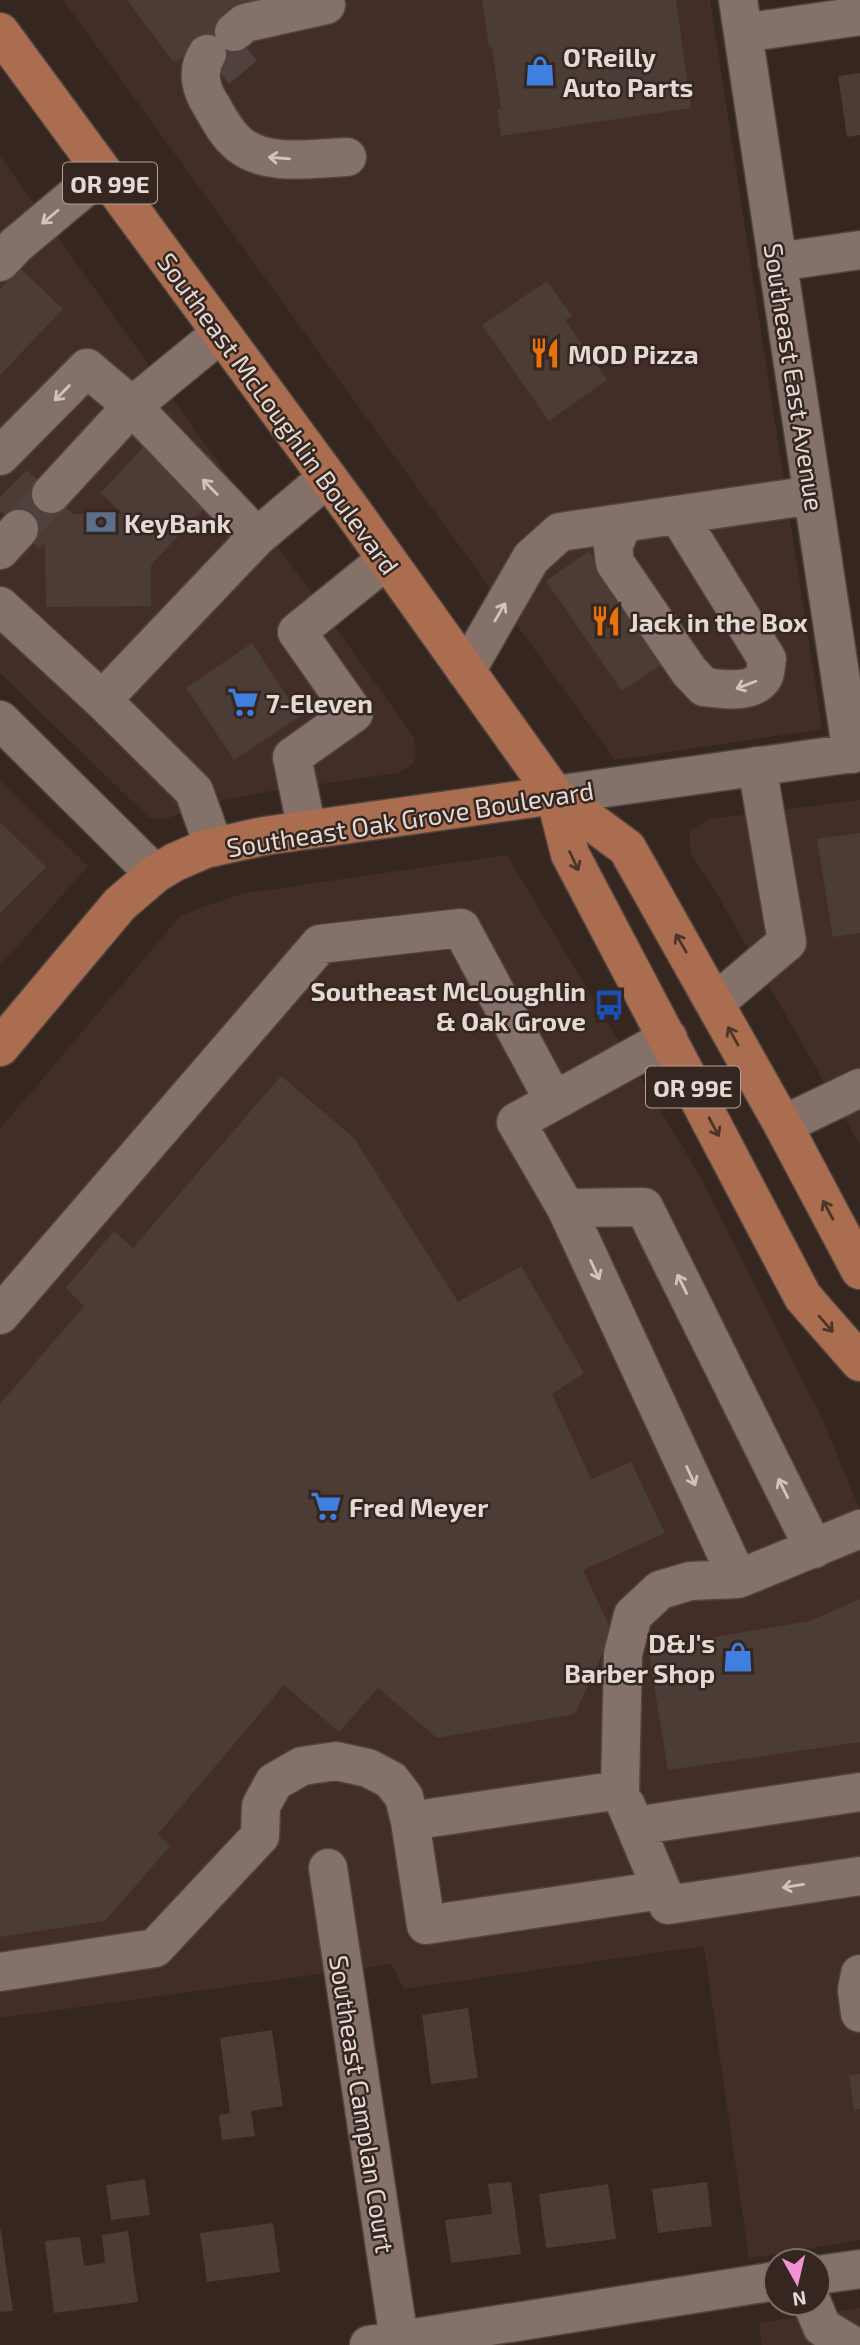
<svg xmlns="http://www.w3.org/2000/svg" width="860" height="2345" font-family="'Exo 2',sans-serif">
  <rect width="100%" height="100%" fill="#352620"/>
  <path fill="#432e27" d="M63,0H710L822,729L615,760Z
    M0,156L413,736L416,750L413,764L398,773L270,791L215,802L162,820L148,817L0,673Z
    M0,780L88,866L0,966Z
    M860,800V1145L718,896L691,854L689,830L710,819Z
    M507,855L700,1176L821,1416L860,1510V2240L749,2258L704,1946L404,1989L391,1964L0,2018V1129L181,915L241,894Z
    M860,2308V2345H762L759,2323Z"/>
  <path fill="#4c3c36" d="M127,0H260L228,24L249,53L221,74L199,44L174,63Z
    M482,0H676L691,108L501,136L497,109H501L492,47H489Z
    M860,73V135L847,137L838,76Z
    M20,268L63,309L0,375V289Z
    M547,281L572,316L565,320L607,380L549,421L482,325Z
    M147,443L210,502L151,565V606L46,607L45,543L39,549L0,510V497L27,470L73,514H123L101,493Z
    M589,551L665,662L622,691L546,581Z
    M252,643L300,716L234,760L186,688Z
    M0,822L46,867L0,913Z
    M860,833V933L833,937L817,839Z
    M281,1076L354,1138L458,1302L521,1266L584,1373L552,1394L591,1479L631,1462L665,1533L583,1570L612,1632L575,1714L437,1738L378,1688L339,1732L284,1685L158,1834L170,1846L105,1921L0,1937V1404L84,1306L66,1288L114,1231L133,1248Z
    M860,1599V1742L668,1770L648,1648L810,1621Z
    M468,2008L478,2078L431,2084L422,2015Z
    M272,2030L283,2106L251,2111L255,2136L222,2140L219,2115L230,2113L220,2038Z
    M860,2074V2109L854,2110L849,2075Z
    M145,2179L150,2215L111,2220L106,2185Z
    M511,2182L521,2254L451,2263L445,2220L492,2214L488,2184Z
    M707,2182L712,2226L658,2233L652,2189Z
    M608,2184L616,2239L546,2248L539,2194Z
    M273,2223L280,2272L207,2282L200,2233Z
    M0,2226L13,2311L0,2312Z
    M128,2231L138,2302L54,2313L45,2241L80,2237L84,2266L105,2263L102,2235Z"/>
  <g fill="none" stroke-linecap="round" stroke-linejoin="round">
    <path stroke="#4f413b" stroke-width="38" stroke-dasharray="38 19" stroke-linecap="butt" d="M217,69L245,46
      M19,529L51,494"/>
    <g stroke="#50443f" stroke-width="41">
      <path id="minor" d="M738,0L852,754
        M234,32L245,23L326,5
        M743,33L860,16
        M207,54C196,71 201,90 211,105C219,119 227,135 240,145C268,167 314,158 347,157
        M0,262L16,245L102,173
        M777,262L860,250
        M0,456L87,368L132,406L257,537
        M51,494L132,406L221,333
        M623,523L613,547L615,563L689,671L704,687C722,689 753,695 764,676C766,672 766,663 767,659L678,515
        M0,550L19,529
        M0,606L102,700L194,791L214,847
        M466,671L531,558L560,532L813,495
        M102,700L257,537L327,478
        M0,720L155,874
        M555,795L860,752
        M307,830L292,757L354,713L297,632L386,560
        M715,1003L787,942L757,766
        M554,1101L516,1122L566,1208L738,1579
        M783,1125L860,1088
        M566,1208L644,1207L814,1549
        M0,1315L320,944L461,928L554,1101L668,1038
        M626,1805L635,1826L860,1792
        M410,1821L426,1925L662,1890
        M635,1826L668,1905L860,1876
        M328,1868L399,2340
        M0,1972L155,1948L260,1836L261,1806L274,1782L302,1766L336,1761L368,1768L391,1780L404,1797L410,1821L620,1790L623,1654L633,1615L660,1590L690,1581L738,1579L860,1529
        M860,1974L857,1990L860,2013
        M818,2275L860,2269
        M812,2303L822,2327L852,2345
        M369,2345L776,2281"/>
    </g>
    <g stroke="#50443f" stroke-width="41">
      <path id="major" d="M0,32L353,512L555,795L627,848L783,1125L860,1270
        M555,795L570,854L803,1297L860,1362
        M0,1047L120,904L155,874L175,862L205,849L264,836L555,795"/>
    </g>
    <use href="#minor" stroke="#83716a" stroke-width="38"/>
    <use href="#major" stroke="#aa6d4f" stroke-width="38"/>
  </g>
  <defs><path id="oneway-shaft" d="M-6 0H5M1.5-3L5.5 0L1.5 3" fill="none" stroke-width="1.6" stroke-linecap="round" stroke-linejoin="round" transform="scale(1.75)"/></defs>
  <g stroke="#d0c4c0">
    <use href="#oneway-shaft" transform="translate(279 158) rotate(-175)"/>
    <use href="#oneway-shaft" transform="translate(50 217) rotate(140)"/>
    <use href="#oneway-shaft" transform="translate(62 393) rotate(135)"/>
    <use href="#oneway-shaft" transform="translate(210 487) rotate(-134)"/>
    <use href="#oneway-shaft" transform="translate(500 612) rotate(-60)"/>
    <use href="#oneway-shaft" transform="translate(746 685) rotate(159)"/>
    <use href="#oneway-shaft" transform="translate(595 1270) rotate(65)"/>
    <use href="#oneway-shaft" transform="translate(682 1284) rotate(-116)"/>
    <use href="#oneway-shaft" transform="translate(691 1476) rotate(65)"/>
    <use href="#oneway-shaft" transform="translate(783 1488) rotate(-116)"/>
    <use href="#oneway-shaft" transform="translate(793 1886) rotate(171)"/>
  </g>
  <g stroke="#4c3429">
    <use href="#oneway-shaft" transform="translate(574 861) rotate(65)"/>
    <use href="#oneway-shaft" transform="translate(681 943) rotate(-120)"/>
    <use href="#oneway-shaft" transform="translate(733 1036) rotate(-119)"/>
    <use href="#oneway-shaft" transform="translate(714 1127) rotate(62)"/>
    <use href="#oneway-shaft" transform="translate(828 1210) rotate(-118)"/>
    <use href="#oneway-shaft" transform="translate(826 1324) rotate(49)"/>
  </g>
  <defs>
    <g id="shop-bare" transform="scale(2.415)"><path d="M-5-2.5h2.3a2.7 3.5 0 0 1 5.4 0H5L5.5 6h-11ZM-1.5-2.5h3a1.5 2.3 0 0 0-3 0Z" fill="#3f7fe0" stroke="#352620" stroke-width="2.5" paint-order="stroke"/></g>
    <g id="restaurant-bare" transform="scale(2.415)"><path d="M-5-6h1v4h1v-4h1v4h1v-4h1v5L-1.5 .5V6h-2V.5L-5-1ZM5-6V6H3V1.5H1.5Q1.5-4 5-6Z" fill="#e8710a" stroke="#352620" stroke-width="2.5" paint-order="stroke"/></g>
    <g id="bank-bare" transform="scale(2.415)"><path d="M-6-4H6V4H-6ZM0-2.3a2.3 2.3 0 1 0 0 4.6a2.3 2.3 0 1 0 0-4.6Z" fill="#5c6f8a" stroke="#352620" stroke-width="2.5" paint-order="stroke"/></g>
    <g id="supermarket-bare" transform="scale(2.415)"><path d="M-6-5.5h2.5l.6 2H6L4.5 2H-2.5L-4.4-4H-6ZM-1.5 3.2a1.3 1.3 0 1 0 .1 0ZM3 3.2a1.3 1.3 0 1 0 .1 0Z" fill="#3f7fe0" stroke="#352620" stroke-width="2.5" paint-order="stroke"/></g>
    <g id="bus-bare" transform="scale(2.415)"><path d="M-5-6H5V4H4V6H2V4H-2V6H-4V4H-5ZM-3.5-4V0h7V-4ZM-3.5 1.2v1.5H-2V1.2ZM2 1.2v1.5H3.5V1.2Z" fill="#1a4fb4" stroke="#352620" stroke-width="2.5" paint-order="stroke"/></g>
  </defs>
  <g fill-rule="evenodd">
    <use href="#shop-bare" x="540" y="71"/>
    <use href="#restaurant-bare" x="545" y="353"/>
    <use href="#bank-bare" x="101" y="522"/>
    <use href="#restaurant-bare" x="606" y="621"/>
    <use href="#supermarket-bare" x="243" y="702"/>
    <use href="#bus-bare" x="609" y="1005"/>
    <use href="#supermarket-bare" x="326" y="1506"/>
    <use href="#shop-bare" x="738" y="1657"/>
  </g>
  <g text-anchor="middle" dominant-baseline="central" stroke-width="5" stroke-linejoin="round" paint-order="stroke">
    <g fill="#352620" stroke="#afa39f" stroke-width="2">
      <rect x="63" y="162.5" width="94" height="41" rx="5"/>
      <rect x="646" y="1066.5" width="94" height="41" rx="5"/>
    </g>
    <g font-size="24" font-weight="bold" fill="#e3d9d5">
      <text x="110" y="183">OR 99E</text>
      <text x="693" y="1087">OR 99E</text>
    </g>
    <g font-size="26" font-weight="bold" fill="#e3d9d5" stroke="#352620" text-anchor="start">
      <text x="563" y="56">O'Reilly<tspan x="563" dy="30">Auto Parts</tspan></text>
      <text x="568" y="353">MOD Pizza</text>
      <text x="124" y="522">KeyBank</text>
      <text x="629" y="621">Jack in the Box</text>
      <text x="266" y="702">7-Eleven</text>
      <text x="586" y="990" text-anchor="end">Southeast McLoughlin<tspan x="586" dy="30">&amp; Oak Grove</tspan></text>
      <text x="349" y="1506">Fred Meyer</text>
      <text x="715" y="1642" text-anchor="end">D&amp;J's<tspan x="715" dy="30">Barber Shop</tspan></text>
    </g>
    <g font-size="26" fill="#e3d9d5" stroke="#352620">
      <text transform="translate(795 377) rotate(81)">Southeast East Avenue</text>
      <text transform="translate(279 413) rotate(54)">Southeast McLoughlin Boulevard</text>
      <text transform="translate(410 818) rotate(-9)">Southeast Oak Grove Boulevard</text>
      <text transform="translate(363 2104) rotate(81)">Southeast Camplan Court</text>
    </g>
  </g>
  <g transform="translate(797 2282) rotate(172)"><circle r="33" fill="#352620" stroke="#7b6e68" stroke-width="2"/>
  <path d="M0-5L12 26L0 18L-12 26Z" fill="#f491d4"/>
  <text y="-10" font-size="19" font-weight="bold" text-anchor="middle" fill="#e3d9d5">N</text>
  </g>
</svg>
